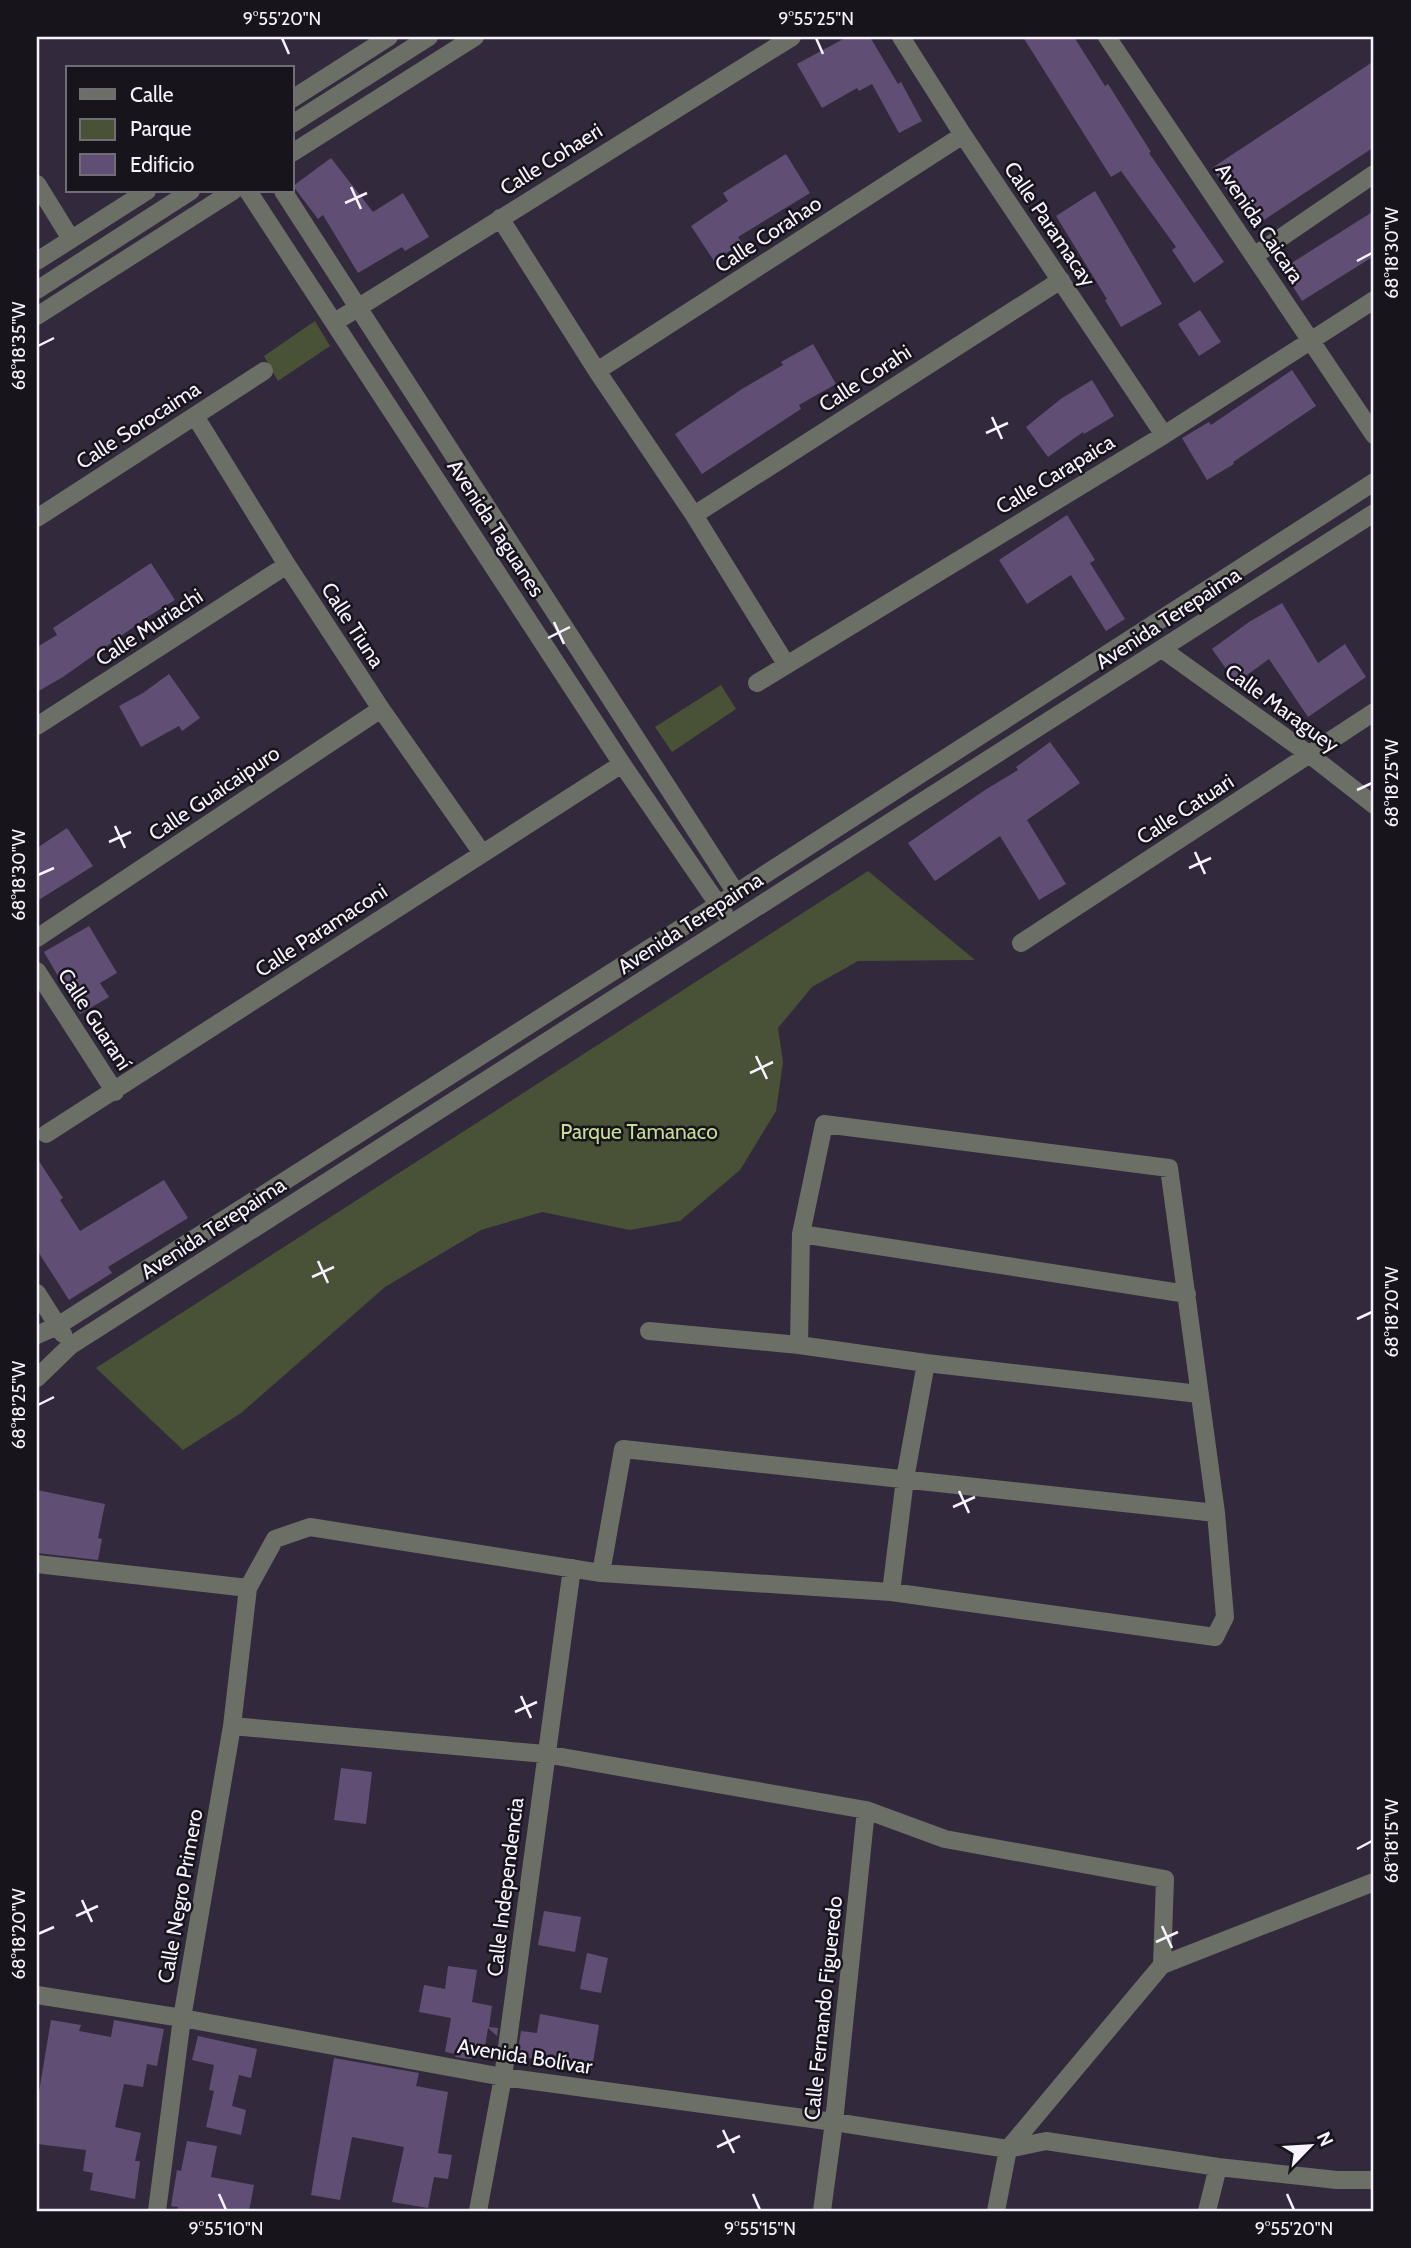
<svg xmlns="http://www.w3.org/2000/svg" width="1411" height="2248" font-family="Cabin,sans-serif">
  <rect width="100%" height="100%" fill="#322a3c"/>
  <path fill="#495137" d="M315,321L330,346L278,381L264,356Z
    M721,685L736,709L672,752L655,727Z
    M868,871L975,960L858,961L812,987L778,1028L783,1062L776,1111L740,1170L680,1221L630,1230L542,1212L481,1230L385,1287L241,1413L183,1450L96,1368Z"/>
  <path fill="#604e75" d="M847,37H870L898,84L901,82L922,121L899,133L872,84L859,91L857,88L822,108L797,64Z
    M1023,37H1074L1105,86L1108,84L1151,152L1149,153L1224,262L1194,283L1172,250L1176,247L1121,171L1111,177Z
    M1374,61V147L1252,228L1212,168Z
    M786,154L810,193L738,237L742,243L714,261L691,226L728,201L723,193Z
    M331,158L373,212L403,193L429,237L405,251L402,247L358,273L323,215L318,219L293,186Z
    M1095,191L1162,304L1121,327L1105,300L1107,299L1056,216Z
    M1374,211V256L1302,301L1282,269Z
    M1200,310L1221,342L1199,356L1178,324Z
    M813,344L836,384L799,405L801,409L702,474L675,434L742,389L783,365L781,362Z
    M1292,370L1316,406L1233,462L1234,464L1207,480L1182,438L1209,422L1211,425Z
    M1092,380L1114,416L1084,434L1083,432L1048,457L1026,427L1062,398Z
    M1067,515L1095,560L1090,563L1125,619L1106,631L1071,575L1027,604L999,560Z
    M151,563L175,600L149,616L63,677L37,692V647L57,635L53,628Z
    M1282,603L1318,663L1345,644L1366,677L1308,717L1269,659L1236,683L1212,649L1249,622Z
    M169,674L200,718L182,731L179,726L141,747L119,706L143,693Z
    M1050,742L1080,783L1027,820L1066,884L1039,900L1000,836L935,881L908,843L985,790L1018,770L1016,767Z
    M67,828L93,866L37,901V848Z
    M89,926L117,973L100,983L109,997L80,1014L44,952Z
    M37,1158L63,1198L60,1200L80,1231L164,1180L188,1218L108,1267L112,1273L69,1300L37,1250Z
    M37,1490L105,1504L98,1538L102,1539L98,1560L37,1553Z
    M341,1768L372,1772L366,1824L334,1820Z
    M544,1911L581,1917L575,1952L538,1945Z
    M587,1953L608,1958L601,1993L580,1989Z
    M448,1966L477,1970L472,2002L492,2006L489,2027L498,2028L497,2036L488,2028L484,2053L470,2059L455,2057L456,2054L445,2052L451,2018L419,2012L424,1985L445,1989Z
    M540,2014L599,2025L592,2069L517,2056L521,2031L537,2033Z
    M51,2020L81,2025L79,2031L111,2037L114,2020L164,2029L157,2066L147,2064L143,2087L124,2084L115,2127L141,2133L135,2161H140L135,2199L90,2190L93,2173L83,2171L86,2150L37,2144V2091L39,2092Z
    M198,2036L257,2049L251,2078L239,2075L232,2106L246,2110L241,2135L206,2127L214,2091L209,2090L214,2065L192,2060Z
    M334,2058L419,2073L416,2086L448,2092L438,2153L452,2155L448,2179L434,2177L428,2208L392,2202L404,2147L352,2137L340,2200L311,2195Z
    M187,2141L217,2146L211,2177L254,2185L249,2211H177L178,2207L171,2206L177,2170L181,2171Z"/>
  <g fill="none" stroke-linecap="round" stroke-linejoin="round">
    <path stroke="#6c6f66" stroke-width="18" d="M901,37L963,135L1164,435
      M1107,37L1374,435
      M292,99L389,37
      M292,124L429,37
      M292,153L475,37
      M37,184L71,239
      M248,191L622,764L724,913
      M283,191L736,893
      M500,218L597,371L694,515L786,664
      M1254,256L1374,174
      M37,261L147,191
      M37,290L191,191
      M37,316L233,191
      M335,322L792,37
      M597,371L963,135
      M195,416L287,565L381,709L482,853
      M694,515L1061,280
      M37,518L264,371
      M1162,649L1310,755L1374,805
      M757,683L1164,435L1374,300
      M37,726L287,565
      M37,938L381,709
      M1021,943L1374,712
      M37,971L115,1092
      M46,1134L622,764
      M801,1234L1187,1294
      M37,1293L63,1334
      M37,1335L59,1325L736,893L1374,482
      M799,1345L926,1363L1199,1394
      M37,1378L70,1346L1374,513
      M37,1564L248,1588
      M601,1573L623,1449L1216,1513
      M891,1592L905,1479L926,1363
      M232,1726L545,1754L866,1810L945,1839L1165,1879L1162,1965L1008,2149L996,2211
      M1162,1965L1374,1882
      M37,1995L182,2018L503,2077L834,2122L1008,2149L1046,2141L1218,2167L1337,2180H1374
      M157,2211L182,2018L232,1726L248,1588L275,1539L310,1527L601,1573L891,1592L1215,1637L1225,1617L1216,1513L1169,1168L824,1124L801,1234L799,1345L649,1331
      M478,2211L503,2077L572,1568
      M822,2211L834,2122L866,1810
      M1207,2211L1218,2167"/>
  </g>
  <path fill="none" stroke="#f7f2fe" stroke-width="2.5" d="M282,38L289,54M816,38L823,54M351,187L361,209M345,203L367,193M1357,261L1372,253M38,346L54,338M992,417L1002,439M986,433L1008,423M554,622L564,644M548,638L570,627M1357,790L1372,783M115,826L125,848M109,842L131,832M1195,852L1205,874M1189,868L1211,858M38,875L54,868M756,1056L767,1079M750,1073L773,1062M318,1261L328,1283M312,1277L334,1267M1357,1319L1372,1312M38,1405L54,1397M959,1491L969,1513M953,1507L975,1497M521,1696L531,1718M515,1712L537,1702M1357,1849L1372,1841M82,1900L92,1922M76,1916L98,1906M1162,1926L1172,1948M38,1934L54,1927M1156,1942L1178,1932M723,2130L734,2153M717,2147L740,2136M219,2194L226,2210M753,2194L760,2210M1287,2194L1294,2210"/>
  <g text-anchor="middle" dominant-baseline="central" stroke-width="5" stroke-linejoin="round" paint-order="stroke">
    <g font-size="21" fill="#f7f2fe" stroke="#18141c">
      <text transform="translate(551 159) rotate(-32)">Calle Cohaeri</text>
      <text transform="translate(1260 223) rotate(56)">Avenida Caicara</text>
      <text transform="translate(1050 224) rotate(56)">Calle Paramacay</text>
      <text transform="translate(768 234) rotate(-33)">Calle Corahao</text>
      <text transform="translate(865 378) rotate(-33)">Calle Corahi</text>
      <text transform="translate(138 425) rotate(-33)">Calle Sorocaima</text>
      <text transform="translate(1055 474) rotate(-31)">Calle Carapaica</text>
      <text transform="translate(496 528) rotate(57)">Avenida Taguanes</text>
      <text transform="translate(1168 618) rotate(-33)">Avenida Terepaima</text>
      <text transform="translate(353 625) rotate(57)">Calle Tiuna</text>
      <text transform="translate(149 627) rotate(-33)">Calle Muriachi</text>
      <text transform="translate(1282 708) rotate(36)">Calle Maraguey</text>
      <text transform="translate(214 793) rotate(-34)">Calle Guaicaipuro</text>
      <text transform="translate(1185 809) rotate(-33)">Calle Catuari</text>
      <text transform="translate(690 923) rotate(-33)">Avenida Terepaima</text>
      <text transform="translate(321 930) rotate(-33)">Calle Paramaconi</text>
      <text transform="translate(95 1019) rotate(57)">Calle Guaraní</text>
      <text transform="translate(213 1228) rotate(-33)">Avenida Terepaima</text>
      <text transform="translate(505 1887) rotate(-83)">Calle Independencia</text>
      <text transform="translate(180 1896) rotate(-80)">Calle Negro Primero</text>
      <text transform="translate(823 2008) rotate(-84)">Calle Fernando Figueredo</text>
      <text transform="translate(525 2056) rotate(9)">Avenida Bolívar</text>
    </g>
    <g font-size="21" fill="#c5dc94" stroke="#18141c">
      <text x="639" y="1131">Parque Tamanaco</text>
    </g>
  </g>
  <rect width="1411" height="2248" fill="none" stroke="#18141c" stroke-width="77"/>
  <rect x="66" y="66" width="228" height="126" fill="#18141c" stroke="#716d76" stroke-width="2"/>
  <rect x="80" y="89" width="35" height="10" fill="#6c6f66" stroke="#716d76" stroke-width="2"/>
  <text x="130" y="102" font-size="21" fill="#f7f2fe">Calle</text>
  <rect x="80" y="119" width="35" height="21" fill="#495137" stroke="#716d76" stroke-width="2"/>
  <text x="130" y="136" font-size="21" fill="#f7f2fe">Parque</text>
  <rect x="80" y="154" width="35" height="21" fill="#604e75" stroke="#716d76" stroke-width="2"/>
  <text x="130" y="172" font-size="21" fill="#f7f2fe">Edificio</text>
  <g transform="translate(1310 2146) rotate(65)" stroke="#18141c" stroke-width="5" paint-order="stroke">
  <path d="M0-5L12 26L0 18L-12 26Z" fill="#f7f2fe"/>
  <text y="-10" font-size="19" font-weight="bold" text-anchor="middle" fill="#f7f2fe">N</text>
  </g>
  <rect x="38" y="38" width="1334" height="2172" fill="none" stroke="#f7f2fe" stroke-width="2.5"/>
  <g font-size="18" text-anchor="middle" fill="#f7f2fe">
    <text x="282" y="25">9°55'20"N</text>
    <text x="816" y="25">9°55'25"N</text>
    <text transform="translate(1392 253) rotate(-90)" y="6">68°18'30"W</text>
    <text transform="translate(19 346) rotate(-90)" y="6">68°18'35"W</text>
    <text transform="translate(1392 783) rotate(-90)" y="6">68°18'25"W</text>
    <text transform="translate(19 875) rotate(-90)" y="6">68°18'30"W</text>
    <text transform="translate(1392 1312) rotate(-90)" y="6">68°18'20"W</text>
    <text transform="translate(19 1405) rotate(-90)" y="6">68°18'25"W</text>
    <text transform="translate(1392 1841) rotate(-90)" y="6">68°18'15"W</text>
    <text transform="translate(19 1934) rotate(-90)" y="6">68°18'20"W</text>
    <text x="226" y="2235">9°55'10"N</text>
    <text x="760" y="2235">9°55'15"N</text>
    <text x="1294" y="2235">9°55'20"N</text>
  </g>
</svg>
